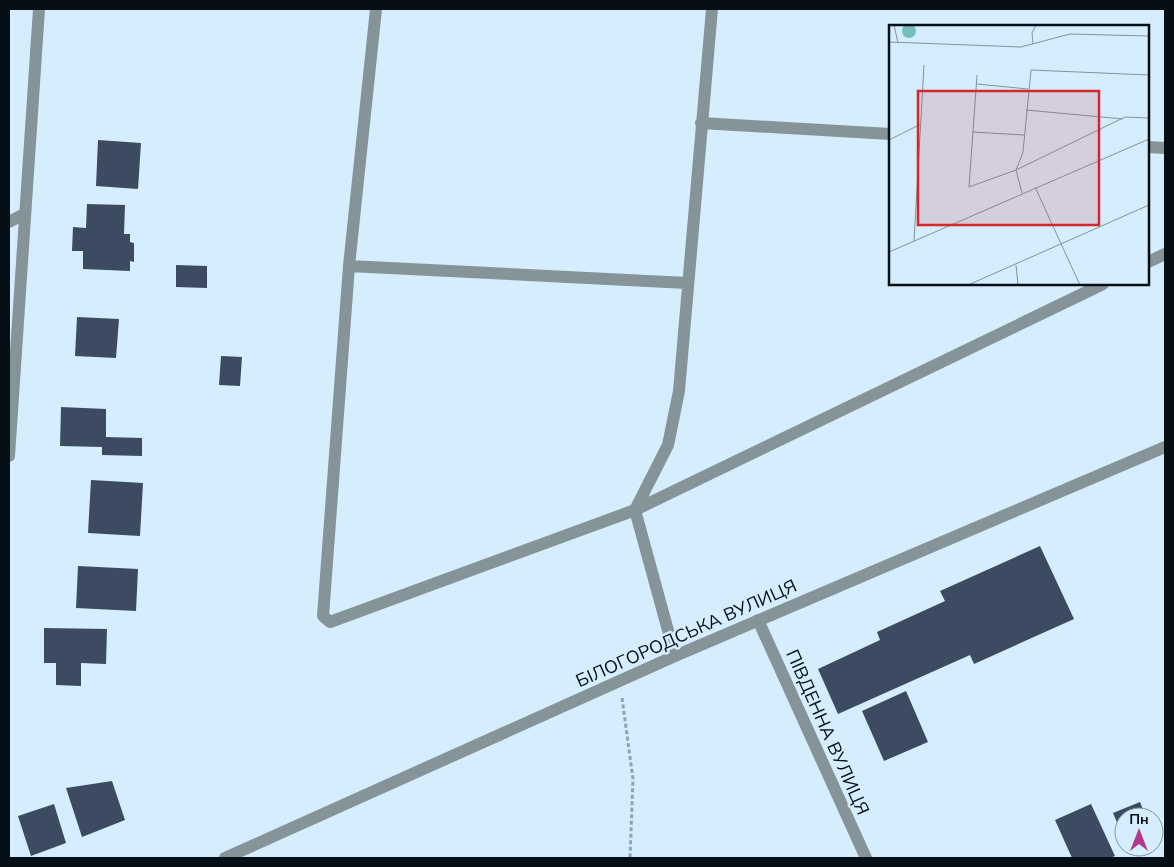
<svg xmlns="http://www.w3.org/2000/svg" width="1174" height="867" font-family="Mulish,sans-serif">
  <rect width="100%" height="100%" fill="#d5edfd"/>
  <path fill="#3c4b61" d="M98,140L141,143L138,189L96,186Z
    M87,204L125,205L124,234H130V242L134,243V262L130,261V271L83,269V251H72L73,227L86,228Z
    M176,265L207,266V288L176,287Z
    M77,317L119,319L116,358L75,356Z
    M221,356L242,357L240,386L219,385Z
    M61,407L106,409V437L142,438V456L102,455V447L60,446Z
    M91,480L143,483L140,536L88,533Z
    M1040,546L1074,619L974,664L970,655L838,714L818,669L880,640L877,632L945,601L940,591Z
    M78,566L138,569L136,611L76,608Z
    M44,628L107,629L106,664L81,663V686L56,685V663H44Z
    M906,691L928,742L884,761L862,711Z
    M112,781L125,820L82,837L66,788Z
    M1140,802L1146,817H1124V839L1113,813Z
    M54,804L66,843L31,856L18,816Z
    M1091,804L1115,856L1110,858H1072L1055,820Z"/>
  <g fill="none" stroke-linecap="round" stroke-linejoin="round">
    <path stroke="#90a3b0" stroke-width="3" stroke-dasharray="4 2.5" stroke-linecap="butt" d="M622,698L633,779L630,858"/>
    <path stroke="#859498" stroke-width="12" d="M376,9L349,266L323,616L330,622L635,510L1103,284
      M701,123L890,134
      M1148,147L1165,148
      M9,222L24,214
      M1148,262L1165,254
      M349,266L687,283
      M9,456L39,9
      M758,620L866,858
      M675,656L635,510L668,445L679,391L712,9
      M225,858L675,656L1165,447"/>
  </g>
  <g text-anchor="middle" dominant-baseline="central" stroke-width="5" stroke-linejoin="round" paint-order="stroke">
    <g font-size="18" fill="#050f15" stroke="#d5edfd">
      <text transform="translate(686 633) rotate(-24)">БІЛОГОРОДСЬКА ВУЛИЦЯ</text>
      <text transform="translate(828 732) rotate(66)">ПІВДЕННА ВУЛИЦЯ</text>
    </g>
  </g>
  <g transform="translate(889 25)">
    <rect width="260" height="260" fill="#d5edfd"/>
    <path d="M13 6a7 7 0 1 1 14 0a7 7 0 1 1-14 0Z" fill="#72bfbd"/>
    <path fill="none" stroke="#8294a0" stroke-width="1" d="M5,0L9,18M0,17L132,22L181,9L260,11M144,19L143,8L147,0M88,50L80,162L127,145L236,92L260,93M88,59L139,64M137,85L234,94M83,107L135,110M0,115L32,99M146,162L191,260M133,168L127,145L134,127L142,45L260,50M25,216L35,40M0,227L260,114M127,240L129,260M79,260L260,180"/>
    <path fill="#d62828" fill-opacity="0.15" stroke="#d62828" stroke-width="2.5" d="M29,66H210V200H29Z"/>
    <rect width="260" height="260" fill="none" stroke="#050f15" stroke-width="2.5"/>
  </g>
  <rect width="1174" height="867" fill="none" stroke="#050f15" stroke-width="20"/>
  <g transform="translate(1139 832)"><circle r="24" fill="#d5edfd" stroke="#8294a0"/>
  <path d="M0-4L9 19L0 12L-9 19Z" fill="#b3388b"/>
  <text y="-8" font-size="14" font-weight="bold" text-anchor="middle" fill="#050f15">Пн</text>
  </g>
</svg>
